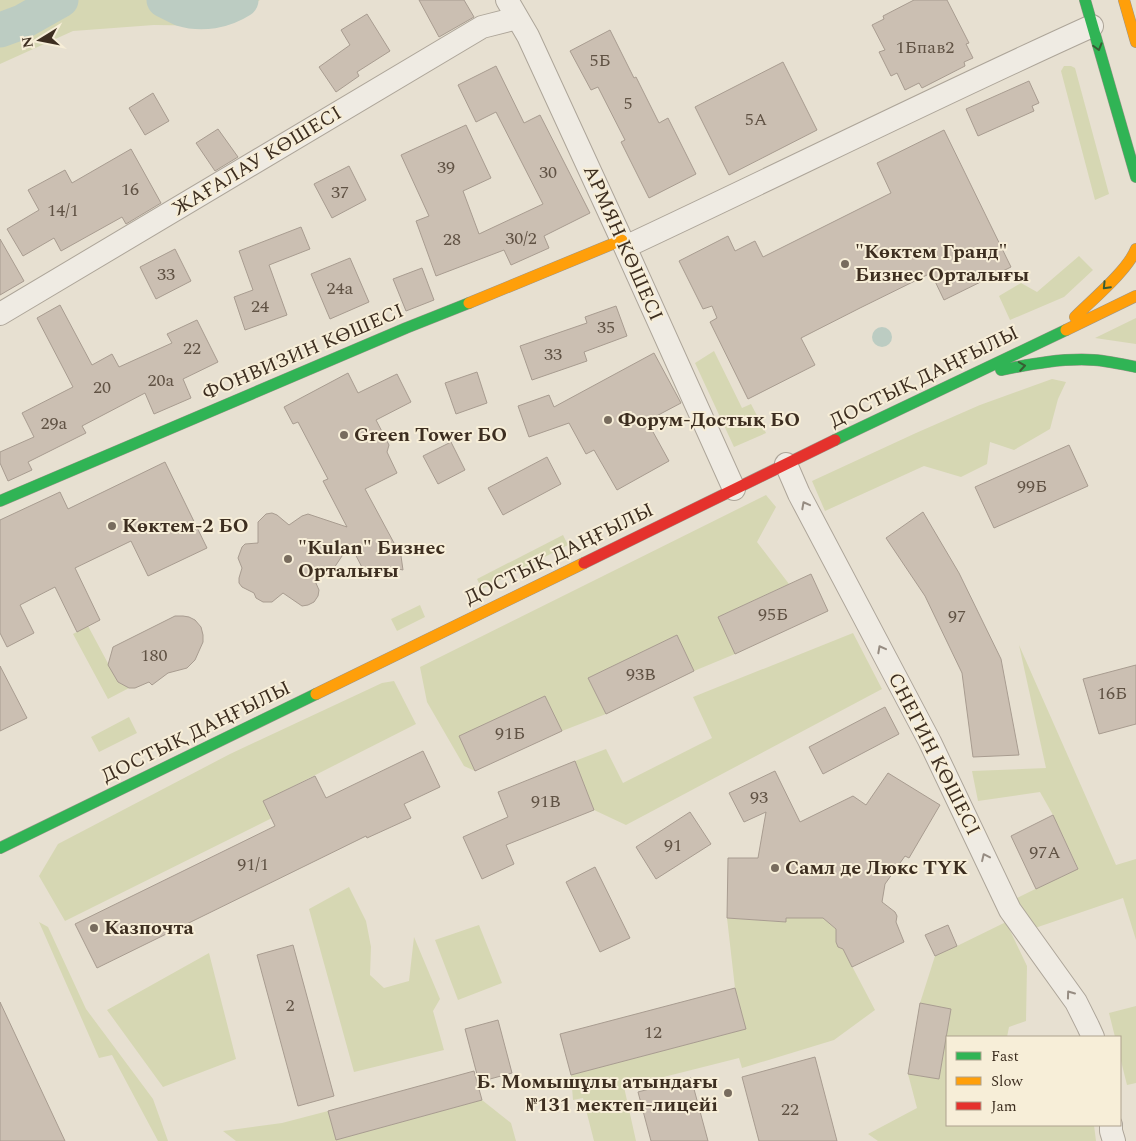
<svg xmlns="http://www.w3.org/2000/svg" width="1136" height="1141" font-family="Spectral,serif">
  <rect width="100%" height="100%" fill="#e7e0d1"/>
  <path fill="#d6d7b3" d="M0,0H260L220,26L154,25L73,31L0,64Z
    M1064,66H1071L1075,68L1109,194L1095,200L1061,71Z
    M1079,256L1093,270L1064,297L1010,320L999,296L1021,283L1037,292Z
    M1136,318V344L1095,338Z
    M714,351L742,408L751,404L766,433L734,447L695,363Z
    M1052,379L1066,382L1058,399L1050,429L1014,450L990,442L987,464L961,477L924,466L825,511L812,481L916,433L980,405Z
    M766,495L776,507L757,542L789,584L718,617L735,654L694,671L677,635L588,678L606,714L562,731L545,696L459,736L475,771L464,766L427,702L420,667Z
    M563,535L568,545L482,589L477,579Z
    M420,605L425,617L397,631L391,619Z
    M88,626L118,682L129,688L108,699L73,634Z
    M853,633L882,689L626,825L594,810L575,761L606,749L623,783L712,738L693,697Z
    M1019,645L1116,865L1136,859V940L1123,898L1035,928L1015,899L1078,868L1053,815L1040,792L978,801L972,771L1046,768Z
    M394,681L416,724L264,801L272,818L65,921L39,876L58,844L230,754L382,683Z
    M129,717L137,733L99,752L91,737Z
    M349,887L366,921L371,947L370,975L384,988L409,981L414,937L440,999L433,1011L444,1050L354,1072L309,909Z
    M727,918L785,922L786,918H823L841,933L837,935L836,942L838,947L843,949L875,1010L834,1040L742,1068L739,1058L624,1087L636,1141H594L583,1098L573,1100L571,1075L746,1029L735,988Z
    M39,922L48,927L86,1009L153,1099L168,1141H158L112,1055L99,1058Z
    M1006,922L1027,966L1026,1021L1009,1027L1007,1037H947V1125H1094L1096,1141H878L868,1134L917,1108L908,1074L939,1079L951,1009L920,1003L935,956L957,946Z
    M479,925L502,983L458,1000L435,940Z
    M209,953L236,1059L163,1087L107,1010Z
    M1136,1006V1083L1127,1085L1120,1057V1037H1115L1109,1013Z
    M482,1100L511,1123L516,1141H236L223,1131L282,1123L328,1111L336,1140Z"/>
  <path fill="#bcccc2" d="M872 337a10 10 0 1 1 20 0a10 10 0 1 1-20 0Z"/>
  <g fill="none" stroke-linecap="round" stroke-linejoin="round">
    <path stroke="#bcccc2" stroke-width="35" d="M164,0C170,3 176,6 182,9C202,15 224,11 241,0
      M0,30L22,22L61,0"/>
  </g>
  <path fill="#cbbfb2" stroke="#a89c90" d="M419,0H464L474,17L439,37Z
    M914,0H947L969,43L966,44L973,58L964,62L965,66L922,88L919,83L905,90L897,73L891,76L879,52L885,50L872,25L884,19L883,16Z
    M367,14L390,51L357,72L359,76L336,92L319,67L350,45L341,30Z
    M610,30L634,78L636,77L659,123L668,118L696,174L649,198L621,142L625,140L598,87L591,90L570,51Z
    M783,62L817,130L729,175L695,107Z
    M496,66L524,123L540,115L590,213L544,236L549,248L511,265L504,250L436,276L416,221L429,216L401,155L466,125L491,178L463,191L479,234L543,204L496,112L476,122L458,85Z
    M1029,81L1039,103L1032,106L1034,111L978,136L966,109Z
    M153,93L169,121L145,135L129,108Z
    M218,129L238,157L215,171L196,143Z
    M944,130L1011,267L944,300L931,273L860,308L801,338L815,365L748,399L710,322L717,318L712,306L703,309L679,261L728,236L735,251L755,241L763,257L891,193L877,163Z
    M131,149L161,203L126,224L122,217L61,251L54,238L23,256L7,229L39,210L28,190L65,170L72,183Z
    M349,166L366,200L332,218L314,184Z
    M301,227L310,249L269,265L287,315L245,330L234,297L253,290L239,251Z
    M0,239L24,281L0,295Z
    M175,249L191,281L156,299L140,267Z
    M350,258L369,302L330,319L311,274Z
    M422,268L434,300L406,311L393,279Z
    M60,305L92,365L112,354L119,367L172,343L167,334L197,320L218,362L183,379L191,398L154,414L145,393L82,426L86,433L28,462L32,470L8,481L0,463V452L34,437L22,413L73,387L37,318Z
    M616,306L627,336L584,352L587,361L532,380L520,346L587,323L585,317Z
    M654,353L681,403L647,421L669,461L617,490L594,450L586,454L569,423L529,437L518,406L549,395L554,407Z
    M477,372L487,403L456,414L445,383Z
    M348,373L358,393L397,374L411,402L376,420L389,445L387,452L397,473L365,489L401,556L403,570L390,567L368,579L350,544L332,571L315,581L319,590L318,596L314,602L308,605L302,606L283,593L272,602H263L256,598L254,593L242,587L239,583V578L242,568L238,558L242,547L245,544L258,543V522L266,514L272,513L277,515L289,525L302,516L308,514L347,527L323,481L328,479L298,422L293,424L284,407Z
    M451,442L465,470L438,484L423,456Z
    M1069,445L1088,486L994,528L975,487Z
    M547,457L561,484L503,515L488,488Z
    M165,462L207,548L148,576L131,541L75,568L100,620L77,632L55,587L20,605L34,633L7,647L0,633V520L60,492L68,509Z
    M923,512L959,573L1001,659L1019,755L973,757L962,673L925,596L886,538Z
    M811,574L828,611L735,654L718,617Z
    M175,616H183L189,617L195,620L201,627L203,635V642L195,660L187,668L168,673L152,685L149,682L135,688H129L118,682L108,665L113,647Z
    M677,635L694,671L606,714L588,678Z
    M1136,665V724L1099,734L1083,679Z
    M0,666L27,718L0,731Z
    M545,696L562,731L475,771L459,736Z
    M885,707L899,734L823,774L809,747Z
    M423,751L440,787L404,804L411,818L367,838L366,836L97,968L75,924L275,826L263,801L315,776L326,798Z
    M575,761L594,810L506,845L514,864L482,879L463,837L508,817L498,792Z
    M775,771L800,822L853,796L866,805L888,773L940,805L909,858L905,856L885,884L882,902L895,912L897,916L896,922L904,942L852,967L843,949L838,947L836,942V929L823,918H786V922L727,918L728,858H758L766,812L744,822L729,793Z
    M690,812L711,844L656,879L636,847Z
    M1053,815L1078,869L1036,889L1011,836Z
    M595,867L630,938L600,952L566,882Z
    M948,925L957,946L935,956L925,935Z
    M293,945L334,1096L298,1106L257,955Z
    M735,988L746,1029L571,1075L560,1034Z
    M0,1002L65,1141H0Z
    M920,1003L951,1009L939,1079L908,1074Z
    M498,1020L512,1073L479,1082L465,1029Z
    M815,1057L837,1141H759L742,1077Z
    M474,1071L482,1100L336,1140L328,1111Z
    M691,1078L708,1141H651L638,1092Z"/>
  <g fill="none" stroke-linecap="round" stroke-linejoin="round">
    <g stroke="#ada599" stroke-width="24">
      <path id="street" d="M507,0L528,36L625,247L734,489
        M625,247C781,174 935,97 1092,26
        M0,314L482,27L517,18
        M786,464L799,494L930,742L1010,910L1076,1002L1088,1026L1093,1037
        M1111,1125V1131L1114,1141"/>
    </g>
    <g stroke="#9c958a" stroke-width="12">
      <path id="fast" d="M1085,0L1136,177
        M1001,370C1031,364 1063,358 1094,360C1108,361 1122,364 1136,367
        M835,440L1066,330
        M0,501L406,328L469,303
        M0,848L316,694"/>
    </g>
    <g stroke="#9c958a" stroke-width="12">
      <path id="slow" d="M1124,0L1136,42
        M469,303L622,240
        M1075,317C1092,300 1128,270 1136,249
        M1066,330L1136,296
        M316,694L584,563"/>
    </g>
    <g stroke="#9c958a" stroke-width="12">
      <path id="jam" d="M584,563L835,440"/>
    </g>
    <use href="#street" stroke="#efebe3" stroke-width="22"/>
    <use href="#fast" stroke="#30b455" stroke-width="11"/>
    <use href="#slow" stroke="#ff9f0a" stroke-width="11"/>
    <use href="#jam" stroke="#e5322d" stroke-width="11"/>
  </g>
  <defs><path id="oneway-chevron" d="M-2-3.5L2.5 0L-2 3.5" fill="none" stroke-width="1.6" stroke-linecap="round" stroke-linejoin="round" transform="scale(1.25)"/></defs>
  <g stroke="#385d33">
    <use href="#oneway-chevron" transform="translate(1098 47) rotate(74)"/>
    <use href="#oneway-chevron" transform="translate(1106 286) rotate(134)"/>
    <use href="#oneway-chevron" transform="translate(1022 366) rotate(-9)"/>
  </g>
  <g stroke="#968c82">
    <use href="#oneway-chevron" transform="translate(805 505) rotate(-118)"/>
    <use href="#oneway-chevron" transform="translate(881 649) rotate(-118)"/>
    <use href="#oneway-chevron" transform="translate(985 857) rotate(-115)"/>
    <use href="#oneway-chevron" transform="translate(1070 994) rotate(-126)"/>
  </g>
  <g fill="#786c5e" stroke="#f7eed8" stroke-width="2">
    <circle cx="845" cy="264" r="5"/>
    <circle cx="608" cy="420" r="5"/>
    <circle cx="344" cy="435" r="5"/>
    <circle cx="112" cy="526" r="5"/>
    <circle cx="288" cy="559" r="5"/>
    <circle cx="775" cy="868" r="5"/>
    <circle cx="94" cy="928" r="5"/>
    <circle cx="728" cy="1093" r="5"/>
  </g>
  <g text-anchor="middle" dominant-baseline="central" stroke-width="4" stroke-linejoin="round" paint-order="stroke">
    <g font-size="18" fill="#605244">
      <text x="925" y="47">1Бпав2</text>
      <text x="600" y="60">5Б</text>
      <text x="628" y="103">5</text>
      <text x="756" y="119">5А</text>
      <text x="446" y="167">39</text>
      <text x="548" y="172">30</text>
      <text x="130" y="189">16</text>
      <text x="340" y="192">37</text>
      <text x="63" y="210">14/1</text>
      <text x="521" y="238">30/2</text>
      <text x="452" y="239">28</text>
      <text x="166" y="274">33</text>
      <text x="340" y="288">24а</text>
      <text x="260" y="306">24</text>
      <text x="606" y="327">35</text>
      <text x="192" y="348">22</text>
      <text x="553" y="354">33</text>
      <text x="161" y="380">20а</text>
      <text x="102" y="387">20</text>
      <text x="54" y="423">29а</text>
      <text x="1032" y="486">99Б</text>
      <text x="773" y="614">95Б</text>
      <text x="957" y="616">97</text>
      <text x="154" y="655">180</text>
      <text x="641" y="674">93В</text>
      <text x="1112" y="693">16Б</text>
      <text x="510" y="733">91Б</text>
      <text x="759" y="797">93</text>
      <text x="546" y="801">91В</text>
      <text x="673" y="845">91</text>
      <text x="1045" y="852">97А</text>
      <text x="253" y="864">91/1</text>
      <text x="290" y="1005">2</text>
      <text x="653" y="1032">12</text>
      <text x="790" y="1109">22</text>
    </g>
    <g font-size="20" fill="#3d2e20" stroke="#f7eed8">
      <text transform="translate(257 161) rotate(-31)">ЖАҒАЛАУ КӨШЕСІ</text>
      <text transform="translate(623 243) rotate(66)">АРМЯН КӨШЕСІ</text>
      <text transform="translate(303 352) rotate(-23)">ФОНВИЗИН КӨШЕСІ</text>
      <text transform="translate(924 377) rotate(-26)">ДОСТЫҚ ДАҢҒЫЛЫ</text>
      <text transform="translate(559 554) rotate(-26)">ДОСТЫҚ ДАҢҒЫЛЫ</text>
      <text transform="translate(196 732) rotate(-26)">ДОСТЫҚ ДАҢҒЫЛЫ</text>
      <text transform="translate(934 754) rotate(63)">СНЕГИН КӨШЕСІ</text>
    </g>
    <g font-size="20" font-weight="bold" fill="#3d2e20" stroke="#f7eed8" text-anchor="start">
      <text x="855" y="252">"Көктем Гранд"<tspan x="855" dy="23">Бизнес Орталығы</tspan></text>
      <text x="618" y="420">Форум-Достық БО</text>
      <text x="354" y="435">Green Tower БО</text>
      <text x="122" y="526">Көктем-2 БО</text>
      <text x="298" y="548">"Kulan" Бизнес<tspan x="298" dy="23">Орталығы</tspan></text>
      <text x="785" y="868">Самл де Люкс ТҮК</text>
      <text x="104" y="928">Казпочта</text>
      <text x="718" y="1082" text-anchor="end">Б. Момышұлы атындағы<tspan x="718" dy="23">№131 мектеп-лицейі</tspan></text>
    </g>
  </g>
  <rect x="946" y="1036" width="175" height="90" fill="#f7eed8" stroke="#ada18e"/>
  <rect x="956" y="1052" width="25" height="8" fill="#30b455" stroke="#ada18e"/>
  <text x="991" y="1061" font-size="15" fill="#3d2e20">Fast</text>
  <rect x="956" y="1077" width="25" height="8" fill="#ff9f0a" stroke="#ada18e"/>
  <text x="991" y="1086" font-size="15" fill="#3d2e20">Slow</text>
  <rect x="956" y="1102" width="25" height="8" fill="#e5322d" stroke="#ada18e"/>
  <text x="991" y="1111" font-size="15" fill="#3d2e20">Jam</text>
  <g transform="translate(40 40) rotate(260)" stroke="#f7eed8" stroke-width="4" paint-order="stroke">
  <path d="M0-4L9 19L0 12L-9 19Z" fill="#3d2e20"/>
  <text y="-8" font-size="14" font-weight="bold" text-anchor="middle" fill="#3d2e20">N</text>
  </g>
</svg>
